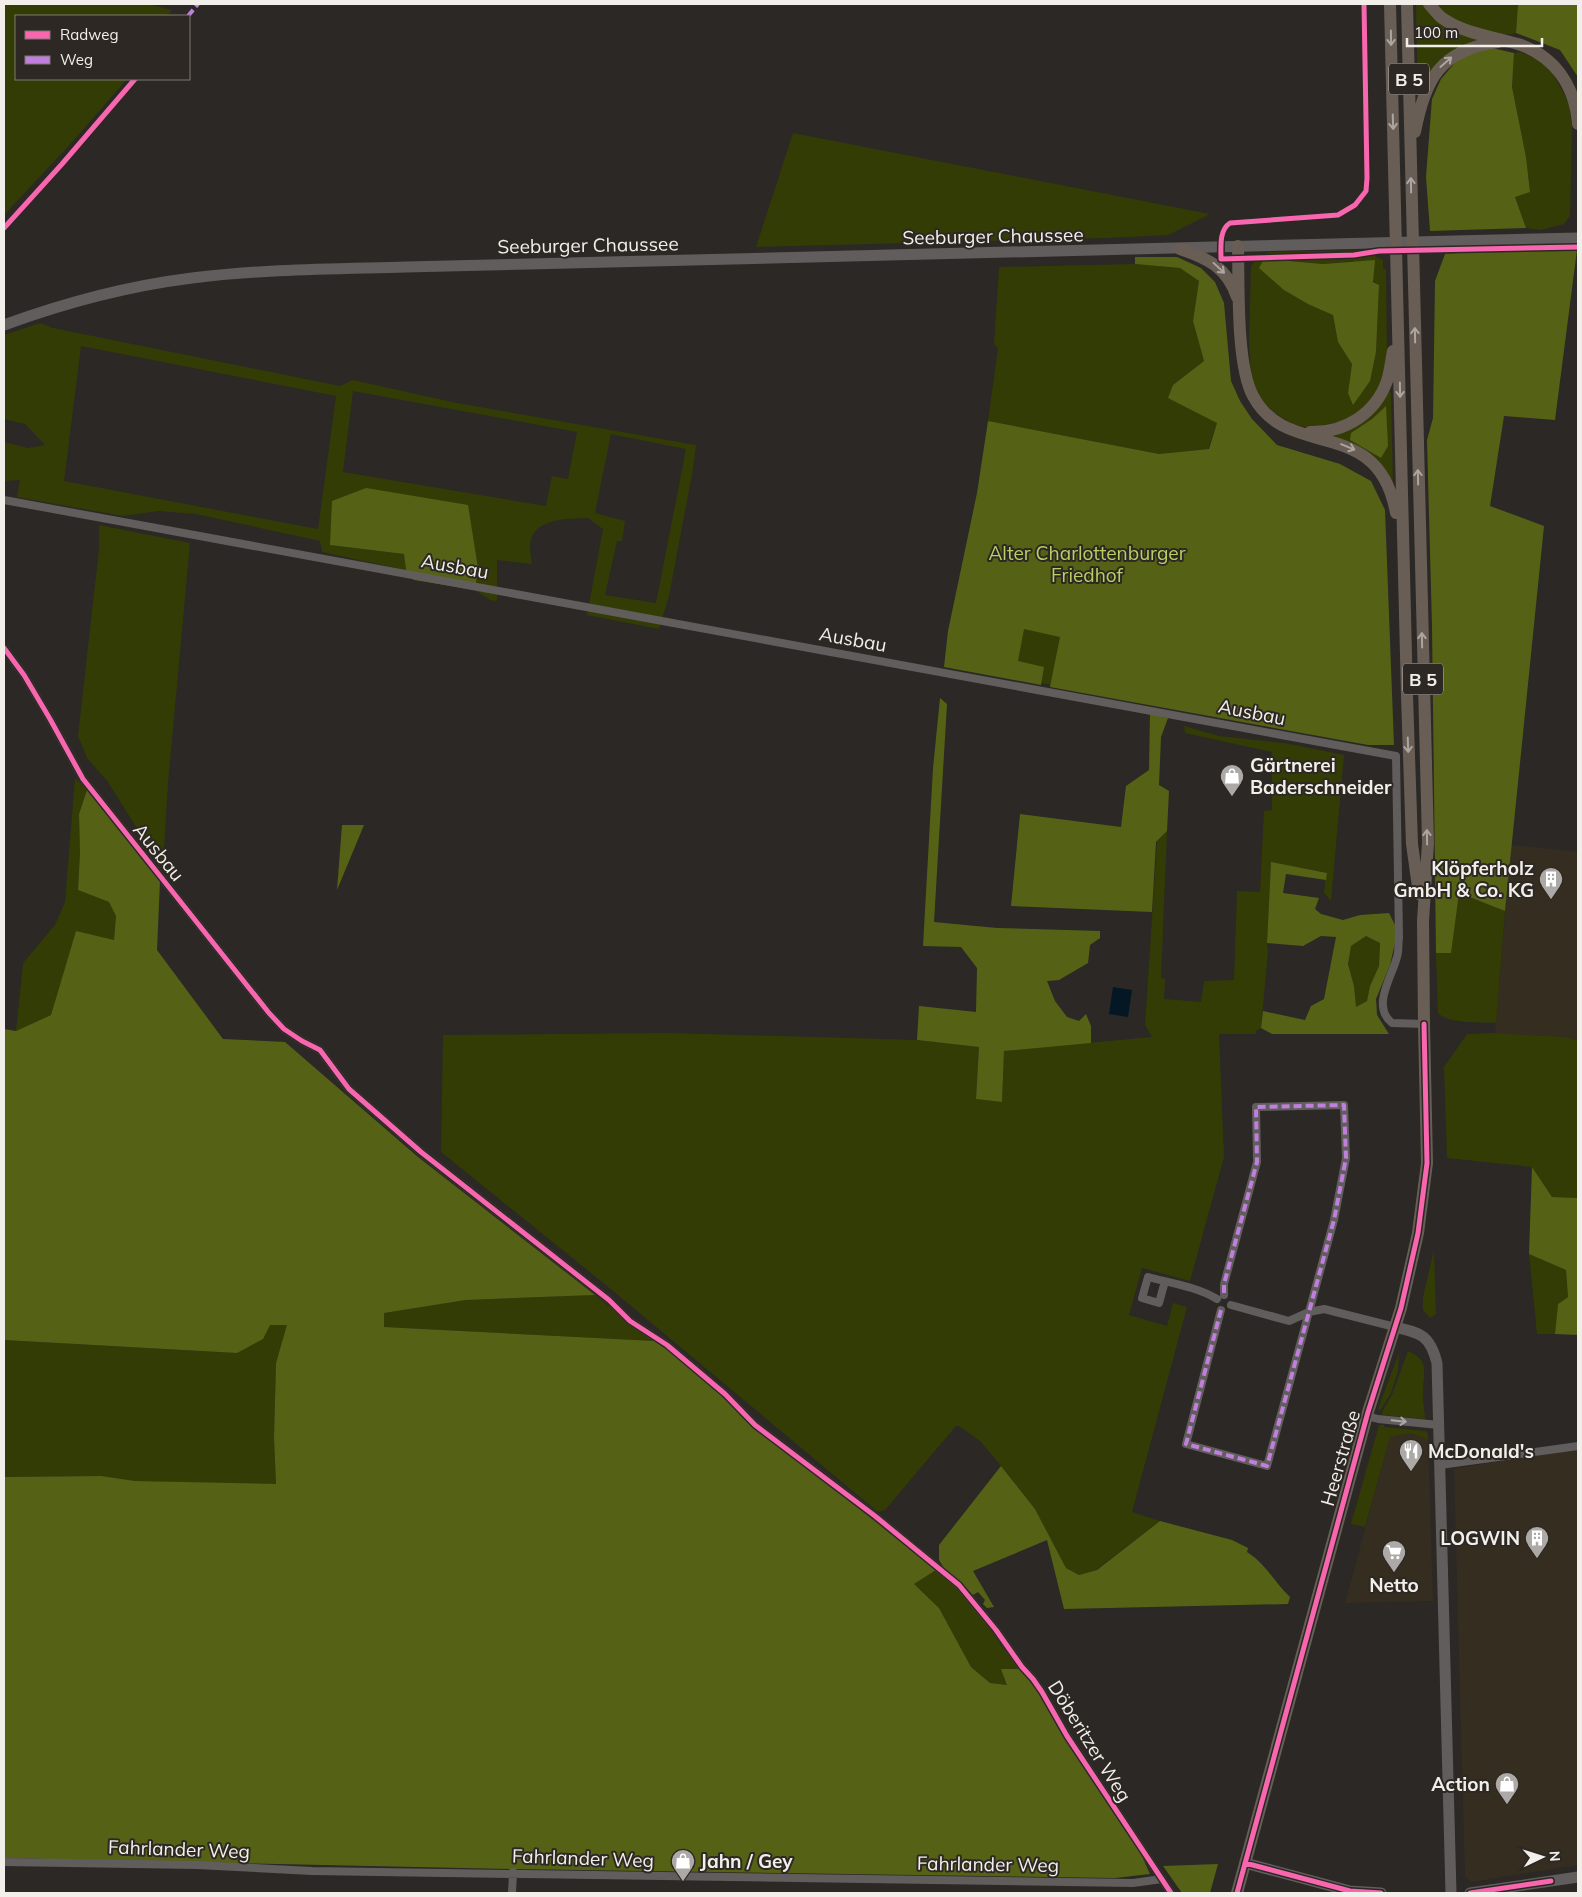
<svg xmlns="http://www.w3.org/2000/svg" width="1582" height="1897" font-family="Mulish,sans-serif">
  <rect width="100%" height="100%" fill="#2b2825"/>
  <path fill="#352e20" d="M1511,845L1578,852V1041L1566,1037L1495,1033Z
    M1411,1433L1428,1440L1433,1601L1345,1603L1390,1437Z
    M1578,1447V1865L1471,1882L1465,1876L1454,1469Z"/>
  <path fill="#343c05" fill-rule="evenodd" d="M4,4H147L172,10L168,16H16V79H127L74,140L4,215Z
    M1416,4H1423C1439,28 1458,33 1485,41L1473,43L1418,98Z
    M1436,4H1518L1516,33C1492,40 1451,23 1436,4Z
    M1520,52L1541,61L1552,72L1569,103L1572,126L1570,216L1564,224L1541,230L1526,228L1515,196L1530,192L1526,157L1512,87L1514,53Z
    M793,133L1210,214L1168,235L1106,238L756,247Z
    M1372,250L1376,257L1383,260V269H1386L1387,354L1383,377L1373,400L1351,420L1308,428L1293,424L1281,417L1266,405L1256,391L1251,374L1249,342L1251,266L1259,256L1270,252ZM1289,261L1323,264L1353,261L1379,286L1376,352L1348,393L1352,364L1338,342L1333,315L1263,262Z
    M1135,264L1180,268L1199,281L1193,321L1204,361L1173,385L1217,423L1208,449L1159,454L1016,427L1185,708L945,666L993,422L988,421L998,348L994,344L999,267Z
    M40,323L53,328L340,386L353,380L457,403L696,445L693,469L669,596L659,629L587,615L603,529L588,518C568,519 533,517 530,545C530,551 531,558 532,564L497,560V601L490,600L475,590L471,525L330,545L404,554L406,570L322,552L320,541L196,514L158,511L123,516L17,497L20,480L4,481V442L28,448L45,445L25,424L4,419V335ZM81,346L336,396L318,529L64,481ZM353,391L577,432L568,479L552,476L546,506L343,472ZM611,434L686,449L656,603L605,595L617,541H622L625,521L595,513Z
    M1388,390L1391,393L1393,486L1385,471L1325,437ZM1386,406L1381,458L1350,440Z
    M99,525L190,543L168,783L163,865L136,827L108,782L87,758L78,736L99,549Z
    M1184,726L1219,736L1284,743L1344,755L1331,901L1324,893L1326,873L1271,863L1267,943L1268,952L1261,1028L1256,1031V1034H1219L1224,1157L1190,1281L1142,1268L1129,1315L1167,1326L1173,1303L1187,1307L1132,1512L1160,1521L1096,1570L1079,1575L1066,1568L1035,1509L997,1461L980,1441L959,1426H956L885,1510L878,1512L612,1290L441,1152L443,1035L670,1033L917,1040L979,1047L976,1099L1002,1102L1004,1051L1152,1037L1145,1025L1157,842L1167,831L1161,978L1165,979L1164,999L1201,1002L1204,981L1234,980L1237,891L1260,892L1264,811L1272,810V752L1185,733Z
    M75,778L87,790L79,814L80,853L78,890L109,902L116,916L114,940L76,932L51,1015L16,1031L23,963L55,925L65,902Z
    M1458,893L1505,911L1496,1023C1481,1022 1448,1024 1438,1013L1436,953L1451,952Z
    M1366,936L1380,943L1379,966L1370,986L1367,1001L1356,1008L1354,986L1348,964L1351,946Z
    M1495,1033L1566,1037L1578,1041V1198L1552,1197L1532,1167L1447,1158L1444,1067L1467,1034Z
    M1434,1250L1436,1314L1430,1318L1423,1310V1297Z
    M1529,1254L1566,1270L1568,1297L1558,1304L1555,1334H1537Z
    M595,1295L629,1323L655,1341L384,1327V1313L466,1300Z
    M270,1325H288L276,1363L274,1438L276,1485L135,1481L101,1476L4,1477V1340L237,1353Z
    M1408,1351C1432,1361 1422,1375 1423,1395C1423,1403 1425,1412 1425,1419L1383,1415L1382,1412L1392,1395Z
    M1399,1353L1398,1371L1391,1393L1379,1412V1406Z
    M1379,1425H1384V1427L1425,1431L1428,1434V1440L1411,1433L1390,1437L1365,1527L1351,1524Z
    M936,1570C944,1577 953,1583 960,1591C983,1615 998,1645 1020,1669L1007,1685L990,1683L971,1667L939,1608L914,1584Z"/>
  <path fill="#556215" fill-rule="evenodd" d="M1518,4H1578V77L1560,50L1516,33Z
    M1492,48L1514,53L1512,87L1526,157L1530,192L1515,197L1526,228L1430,231L1426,177L1432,99L1441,79L1459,58Z
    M1578,242L1555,420L1504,416L1490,506L1544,526L1505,911L1459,893L1451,953H1436L1432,626L1427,440L1433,418L1435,281L1445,254Z
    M1135,257H1177L1201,268L1215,282L1224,303L1231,381L1240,401L1252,419L1277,445L1340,464L1371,481L1385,510L1394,745H1368L1050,687L1060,637L1024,629L1018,661L1044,667L1041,685L944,667L948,631L977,493L988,421L1159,454L1209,449L1217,423L1168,398L1173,385L1204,361L1193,321L1199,281L1180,268L1135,264Z
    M1375,260L1373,282L1379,285L1376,352L1370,381L1353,405L1348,393L1352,364L1338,342L1333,315L1308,304L1284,290L1259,268L1263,261H1289L1323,264Z
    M1386,406L1388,446L1381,458L1350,440L1351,433L1372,419Z
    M366,488L468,505L478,568L475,590L414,580L406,570L404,554L330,545L332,501Z
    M940,698L947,704L934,922L997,928L1100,931V938L1090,945L1088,963L1059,980L1047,981L1055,1001L1067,1017L1079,1021L1086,1014L1091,1026V1043L1004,1051L1002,1102L976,1099L979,1047L917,1040L919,1006L976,1012L977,968L961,947L923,946L933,768Z
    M1150,713L1168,718L1161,737L1159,785L1169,791L1167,831L1156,842L1152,912L1011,906L1020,814L1121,827L1126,786L1149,770Z
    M87,790L160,881L157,950L223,1039L285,1042L418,1157L595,1295L466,1300L384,1313V1327L655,1341L666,1348L837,1491L936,1570L914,1584L939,1608L971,1667L990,1683L1007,1685L1001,1669H1020L1040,1693L1141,1854L1150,1874L1115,1878L1049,1877L513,1869L4,1858V1477L101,1476L135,1481L276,1484L274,1438L276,1363L287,1325H270L263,1339L237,1353L4,1340V1029L16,1031L51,1015L76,931L114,940L116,916L109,902L78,890L80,853L79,814Z
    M342,825H364L337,890Z
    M1271,862L1327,873L1326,880L1286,874L1283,893L1319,898L1315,909L1321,914L1343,920L1360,915L1389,913L1396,927L1395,943L1390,965L1376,999L1377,1015L1389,1034H1272L1261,1028L1263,1011L1305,1020L1311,1006L1324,999L1336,937L1321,936L1303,946L1267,943ZM1366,936L1380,943L1379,966L1370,986L1367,1001L1356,1007L1354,986L1348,964L1351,946Z
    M1532,1167L1552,1197L1578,1198V1335L1555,1334L1558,1304L1568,1297L1566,1270L1529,1254Z
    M1001,1466L1035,1509L1066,1568L1079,1575L1097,1570L1160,1521L1232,1540L1248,1548L1247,1552C1267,1565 1274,1582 1290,1597L1288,1604L1064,1609L1047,1540L973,1571L994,1607L987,1608L983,1604L985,1600L978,1592L973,1595L944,1568L939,1560V1545Z
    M1218,1864L1210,1893H1182L1163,1866Z"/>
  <path fill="#041724" d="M1113,987L1132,990L1128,1017L1109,1014Z"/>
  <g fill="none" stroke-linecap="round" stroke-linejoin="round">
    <path stroke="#605d5c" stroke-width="8" d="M4,500L1396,756L1399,937C1398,944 1399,951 1397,957C1392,977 1371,1006 1392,1023L1424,1024
      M4,648L24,675L50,719L83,779L269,1013L284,1029L302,1041L320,1050L349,1089L421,1152L609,1300L630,1321L667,1345L725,1394L755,1425L875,1516L959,1585L996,1630L1022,1667L1033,1679L1042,1692L1067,1736L1171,1893
      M1165,1281L1159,1303L1142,1298L1148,1277C1171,1283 1197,1287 1217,1299
      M1231,1305L1289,1321L1309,1312L1324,1309L1395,1327
      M1221,1310L1186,1444L1267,1466L1334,1220L1346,1158L1344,1105L1256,1107L1257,1162L1224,1284V1295
      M1367,1416L1378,1419L1439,1425
      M1440,1465L1578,1446
      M4,1862L197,1865L312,1871L1133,1883L1162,1879
      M512,1893L513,1872"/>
    <path stroke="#605d5c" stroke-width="11" d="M4,325C64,303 128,286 192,278C263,269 335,269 406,267L1578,238
      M1395,1327C1421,1333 1430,1335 1437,1363L1451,1893
      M1245,1863L1350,1891L1381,1893
      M1470,1893L1578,1877"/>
    <path stroke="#665e57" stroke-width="12" d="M1237,1893L1368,1412L1401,1308L1418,1233L1427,1163L1424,1024"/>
    <path stroke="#685e56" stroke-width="12" d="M1390,4L1407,696L1412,844L1419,894
      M1407,4L1428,843L1423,921L1424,1024
      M1429,4C1433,8 1437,14 1442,18C1465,34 1491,36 1518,44C1555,56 1575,86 1578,124
      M1415,132C1425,79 1440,50 1498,42
      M1238,246C1239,285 1236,364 1253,396C1288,462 1378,413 1396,513
      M1180,249C1207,258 1227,267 1237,297
      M1310,432C1345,433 1375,414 1387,381C1390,372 1391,361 1393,351"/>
    <path stroke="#c07fdc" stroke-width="4" stroke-dasharray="8 4" stroke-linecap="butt" d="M188,16L198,4
      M1221,1310L1186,1444L1267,1466L1334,1220L1346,1158L1344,1105L1256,1107L1257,1162L1224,1284V1295"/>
    <g stroke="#2d2823" stroke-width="8">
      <path id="cycleway" d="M1364,4L1367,178L1366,191L1355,205L1338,215L1230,223C1219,230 1221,247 1221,259L1354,255L1379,251L1578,247
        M4,228L62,164L135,79
        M4,648L24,675L50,719L83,779L269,1013L284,1029L302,1041L320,1050L349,1089L421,1152L609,1300L630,1321L667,1345L725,1394L755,1425L875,1516L959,1585L996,1630L1022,1667L1033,1679L1042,1692L1067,1736L1171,1893
        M1245,1863L1350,1891L1381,1893
        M1237,1893L1368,1412L1401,1308L1418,1233L1427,1163L1424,1024
        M1470,1893L1551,1881"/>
    </g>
    <use href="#cycleway" stroke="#f766af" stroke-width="5"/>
  </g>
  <defs><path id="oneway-shaft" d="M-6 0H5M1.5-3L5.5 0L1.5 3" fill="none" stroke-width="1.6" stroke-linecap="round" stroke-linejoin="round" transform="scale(1.25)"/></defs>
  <g stroke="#ada6a0">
    <use href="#oneway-shaft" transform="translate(1391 38) rotate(89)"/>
    <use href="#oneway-shaft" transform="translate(1446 62) rotate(-41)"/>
    <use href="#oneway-shaft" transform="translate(1393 122) rotate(88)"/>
    <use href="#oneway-shaft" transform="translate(1411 185) rotate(-91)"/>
    <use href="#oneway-shaft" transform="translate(1219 268) rotate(43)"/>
    <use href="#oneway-shaft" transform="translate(1415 335) rotate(-91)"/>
    <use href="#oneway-shaft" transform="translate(1400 390) rotate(89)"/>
    <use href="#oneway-shaft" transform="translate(1348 447) rotate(22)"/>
    <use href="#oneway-shaft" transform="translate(1418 477) rotate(-91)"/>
    <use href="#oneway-shaft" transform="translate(1422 640) rotate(-91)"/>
    <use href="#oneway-shaft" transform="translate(1408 745) rotate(88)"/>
    <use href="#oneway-shaft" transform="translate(1427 837) rotate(-91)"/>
  </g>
  <use stroke="#a9a6a4" href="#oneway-shaft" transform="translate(1399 1421) rotate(6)"/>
  <defs>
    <g id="shop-pin" transform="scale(1.25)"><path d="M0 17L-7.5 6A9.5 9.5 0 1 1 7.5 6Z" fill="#aca9a6" stroke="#2d2823"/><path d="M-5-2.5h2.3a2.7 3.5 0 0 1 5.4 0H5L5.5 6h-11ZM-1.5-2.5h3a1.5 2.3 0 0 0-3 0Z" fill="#fff"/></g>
    <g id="building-pin" transform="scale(1.25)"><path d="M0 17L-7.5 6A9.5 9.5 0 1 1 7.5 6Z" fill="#aca9a6" stroke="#2d2823"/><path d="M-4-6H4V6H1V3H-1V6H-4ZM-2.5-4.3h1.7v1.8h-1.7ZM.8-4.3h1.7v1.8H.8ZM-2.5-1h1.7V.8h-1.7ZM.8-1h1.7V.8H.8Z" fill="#fff"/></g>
    <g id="restaurant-pin" transform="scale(1.25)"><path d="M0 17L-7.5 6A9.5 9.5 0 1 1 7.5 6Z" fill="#aca9a6" stroke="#2d2823"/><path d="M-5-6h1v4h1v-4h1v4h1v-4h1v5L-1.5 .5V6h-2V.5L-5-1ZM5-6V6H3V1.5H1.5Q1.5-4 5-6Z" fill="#fff"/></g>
    <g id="supermarket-pin" transform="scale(1.25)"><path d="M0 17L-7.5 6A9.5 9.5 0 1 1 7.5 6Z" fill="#aca9a6" stroke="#2d2823"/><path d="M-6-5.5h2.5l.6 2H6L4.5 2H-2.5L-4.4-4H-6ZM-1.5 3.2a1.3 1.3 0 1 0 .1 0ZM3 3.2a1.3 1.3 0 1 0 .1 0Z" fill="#fff"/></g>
  </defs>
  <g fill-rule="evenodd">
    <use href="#shop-pin" x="1232" y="776"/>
    <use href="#building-pin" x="1551" y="879"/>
    <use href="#restaurant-pin" x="1411" y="1451"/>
    <use href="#building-pin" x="1537" y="1538"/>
    <use href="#supermarket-pin" x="1394" y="1552"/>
    <use href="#shop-pin" x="1507" y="1784"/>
    <use href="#shop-pin" x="683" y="1861"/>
  </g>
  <g text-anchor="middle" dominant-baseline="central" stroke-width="4" stroke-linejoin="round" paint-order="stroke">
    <g fill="#2d2823" stroke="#b7b3af" stroke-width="1">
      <rect x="1389" y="63.5" width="40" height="31" rx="4"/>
      <rect x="1403" y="663.5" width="40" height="31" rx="4"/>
    </g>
    <g font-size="18" font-weight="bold" fill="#f2efeb">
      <text x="1409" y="79">B 5</text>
      <text x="1423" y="679">B 5</text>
    </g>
    <g font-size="19" fill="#f2efeb" stroke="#2d2823">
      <text transform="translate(993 236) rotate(-1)">Seeburger Chaussee</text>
      <text transform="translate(588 245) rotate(-1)">Seeburger Chaussee</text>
      <text transform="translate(455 566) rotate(10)">Ausbau</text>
      <text transform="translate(853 639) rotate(10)">Ausbau</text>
      <text transform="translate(1252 712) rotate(11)">Ausbau</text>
      <text transform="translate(159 852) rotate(51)">Ausbau</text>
      <text transform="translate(1340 1458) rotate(-74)">Heerstraße</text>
      <text transform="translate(1090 1741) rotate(58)">Döberitzer Weg</text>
      <text transform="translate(179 1849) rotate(2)">Fahrlander Weg</text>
      <text transform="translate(583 1858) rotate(2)">Fahrlander Weg</text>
      <text transform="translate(988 1864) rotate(1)">Fahrlander Weg</text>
    </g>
    <g font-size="19" fill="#b8d061" stroke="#2d2823">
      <text x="1087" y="553">Alter Charlottenburger<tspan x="1087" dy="22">Friedhof</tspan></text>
    </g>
    <g font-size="19" font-weight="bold" fill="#f2efeb" stroke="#2d2823" text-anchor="start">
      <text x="1250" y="765">Gärtnerei<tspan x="1250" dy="22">Baderschneider</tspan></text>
      <text x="1534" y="868" text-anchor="end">Klöpferholz<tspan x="1534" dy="22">GmbH &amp; Co. KG</tspan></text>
      <text x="1428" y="1451">McDonald's</text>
      <text x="1520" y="1538" text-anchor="end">LOGWIN</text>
      <text x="1394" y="1585" text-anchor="middle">Netto</text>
      <text x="1490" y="1784" text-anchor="end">Action</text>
      <text x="700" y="1861">Jahn / Gey</text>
    </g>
  </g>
  <rect width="1582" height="1897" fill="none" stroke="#f2efeb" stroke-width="10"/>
  <rect x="15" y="15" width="175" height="65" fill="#2d2823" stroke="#7c7873"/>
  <rect x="25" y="31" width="25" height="8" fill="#f766af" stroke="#7c7873"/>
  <text x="60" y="40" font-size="15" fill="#f2efeb">Radweg</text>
  <rect x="25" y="56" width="25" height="8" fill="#c07fdc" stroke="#7c7873"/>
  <text x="60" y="65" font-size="15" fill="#f2efeb">Weg</text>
  <g transform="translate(1542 1857) rotate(86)" stroke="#2d2823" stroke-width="4" paint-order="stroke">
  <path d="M0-4L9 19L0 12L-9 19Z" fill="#f2efeb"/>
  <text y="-8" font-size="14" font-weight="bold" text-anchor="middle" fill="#f2efeb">N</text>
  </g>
  <path d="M1407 38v8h135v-8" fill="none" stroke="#f2efeb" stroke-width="2.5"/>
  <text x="1414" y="38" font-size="15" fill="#f2efeb" stroke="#2d2823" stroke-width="4" paint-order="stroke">100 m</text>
</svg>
